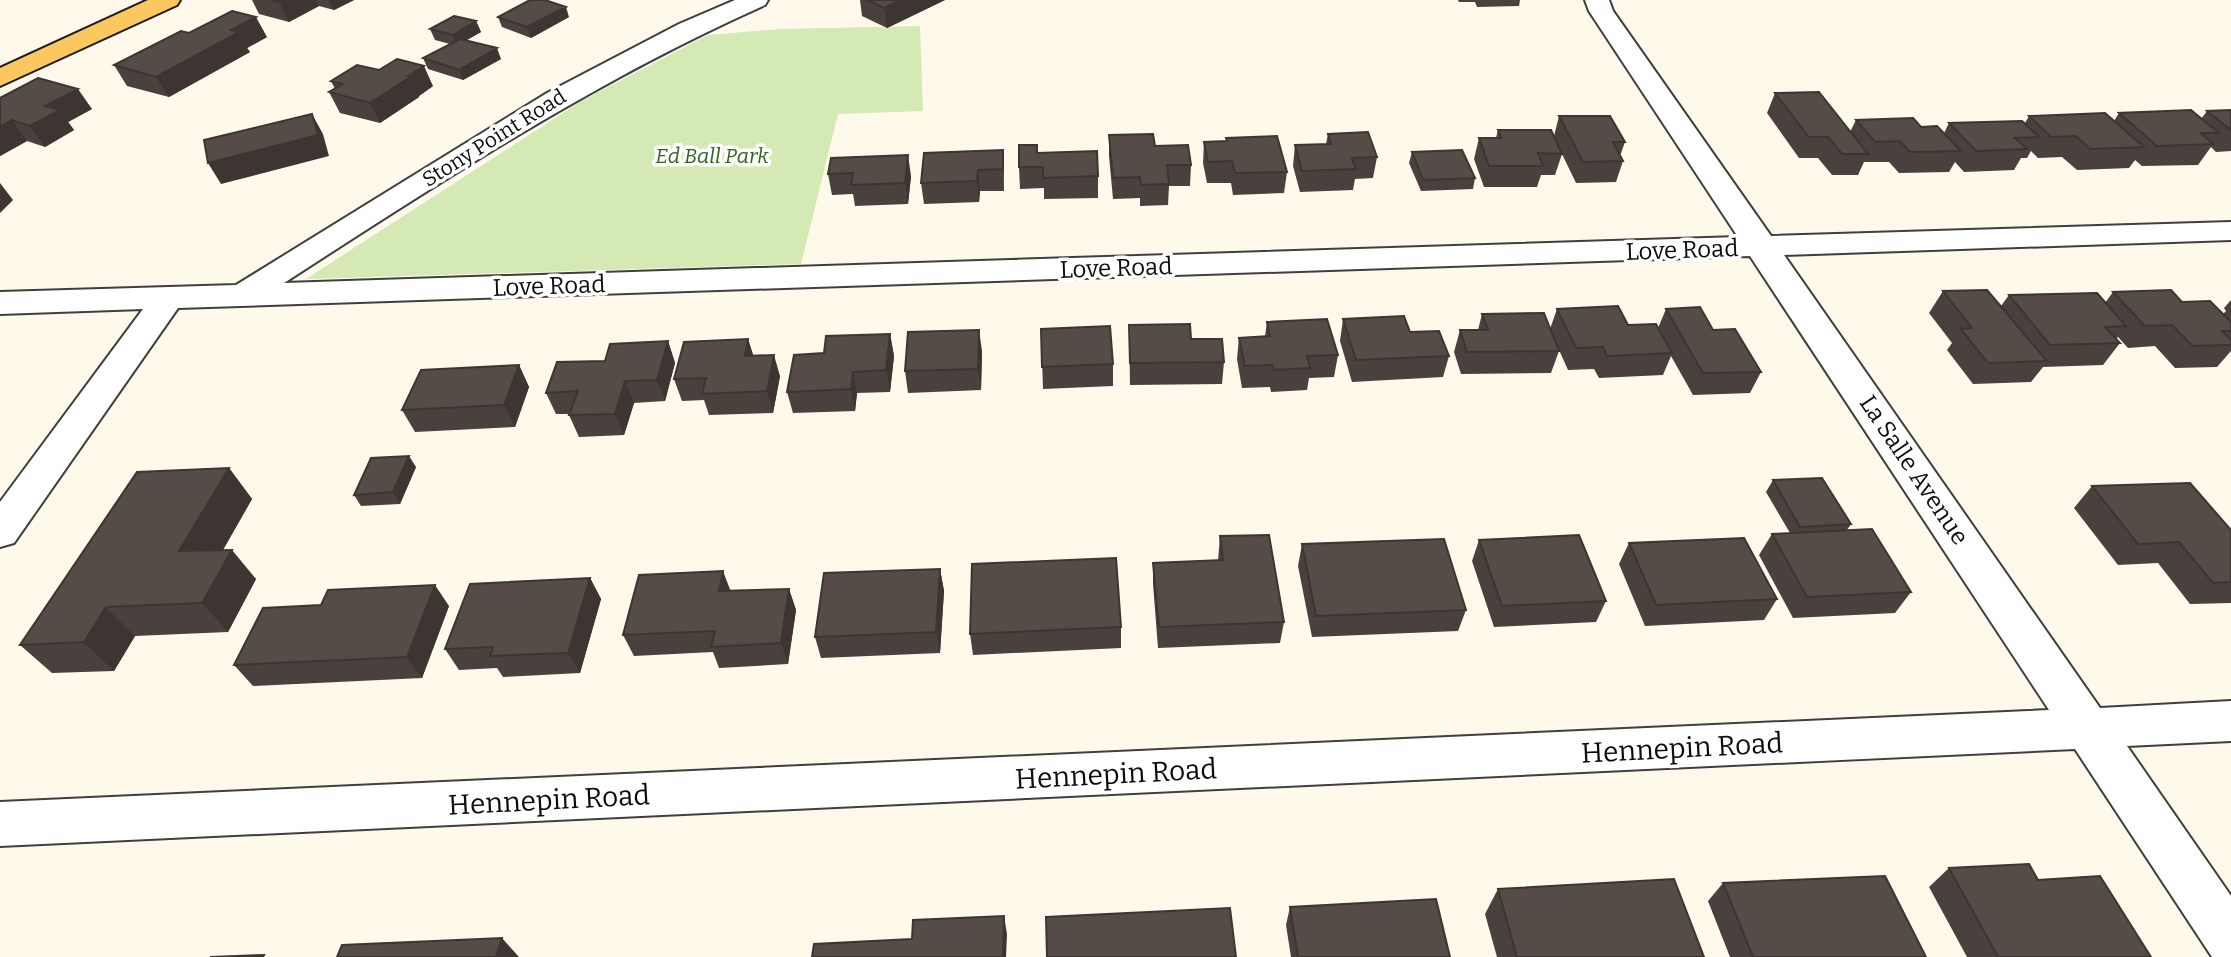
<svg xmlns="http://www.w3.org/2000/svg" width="2231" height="957" font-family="Bitter,serif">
  <rect width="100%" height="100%" fill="#fff9eb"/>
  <path fill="#d4e9b4" d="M920,26L923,111L838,114L801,264L306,279L583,100L708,35L780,29Z"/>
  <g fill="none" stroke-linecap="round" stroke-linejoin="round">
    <g stroke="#3f3f3f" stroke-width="4">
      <path id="minor" d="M735,0H768L765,5C594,81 440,182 284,283L1738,237L1589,11L1585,0H1609L1613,11L1771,236L2231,222V240L1784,255L2100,708L2231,701V741L2127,746L2231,896V957H2212L2075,749L0,846V802L2049,710L1750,256L178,308L14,543L0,547V502L143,309L0,314V292L236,285L547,93L679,24Z"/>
    </g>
    <g stroke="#1d1d1d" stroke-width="4">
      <path id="major" d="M148,0H180L177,5L0,86V68Z"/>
    </g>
    <use href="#minor" fill="#fff" fill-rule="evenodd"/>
    <use href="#major" fill="#fbc85f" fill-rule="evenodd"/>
  </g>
  <path fill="#49413e" d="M252,0H354L334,10L319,6L289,22L259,14Z
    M860,0H945L887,28L862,16Z
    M1458,0H1520L1519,6L1477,7L1475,2H1459Z
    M498,17H569L531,38L502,27Z
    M476,21L481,32L466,40L501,59L463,80L428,69L423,58L450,44L435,40L430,29Z
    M189,33L267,37L247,48L250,52L169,97L127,86L114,65Z
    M331,81L433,86L419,96V97L380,123L340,113L329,92L335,89Z
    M1775,93L1850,132L1856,120L1921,127L1944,133L1949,123H2025L2029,116L2114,121L2119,113L2201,119L2207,111L2231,110V151L2216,152L2211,147L2198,165L2142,166L2135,160L2129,168L2077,170L2062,157L2038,158L2031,151L2027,158H2021L2014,170L1964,172L1955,162L1949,172L1899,173L1889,162H1864L1858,175H1832L1818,158H1799L1767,113Z
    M0,98L92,109L68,122L74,130L45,147L27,141L0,156Z
    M1559,116L1625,142L1620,156L1623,161L1616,182L1576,183L1562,154L1555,175H1541L1537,187H1484L1474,159L1479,138H1496L1498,130L1554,136Z
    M1328,134L1377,157L1373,178L1355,179L1353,190L1300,192L1293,166L1295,145L1326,144Z
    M1109,135L1155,146L1191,165L1190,186H1169L1168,205L1140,206V198L1113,199L1109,156Z
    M1226,138L1287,172L1284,193L1233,195L1231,183H1207L1203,163L1204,142L1226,141Z
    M1003,150L1004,191H980L979,202L924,204L921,183Z
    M1412,152L1475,178L1473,189L1421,191L1409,163Z
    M1037,153L1098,176V198L1044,199V188L1020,189L1019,167Z
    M831,158L911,176L908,204L855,206L853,194L832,195L828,174Z
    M1943,291L2001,306L2009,295L2105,303L2113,292L2182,302L2223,314L2226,311L2224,308L2231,300V351L2217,367L2175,368L2155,346L2128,348L2118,337L2116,339L2120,343L2103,365L2043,367L2031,382L1973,384L1947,350L1952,343L1929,313Z
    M1557,309L1628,325L1658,328L1666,309L1713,330L1761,372L1750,393L1693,395L1671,356L1663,375L1599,378L1594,369L1568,370L1555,341L1559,351L1551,373L1461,374L1454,352L1460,330H1478L1482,314L1550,329Z
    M1343,319L1449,356L1443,377L1352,382L1340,341Z
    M1267,322L1338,355L1334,377L1309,378L1307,390L1271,392L1270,387L1242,388L1237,359L1239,338L1265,336Z
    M1129,325L1191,339L1224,362L1222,384L1130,385Z
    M1041,329L1113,364V386L1043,389Z
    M890,334L894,356L890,392L857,393L855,411L793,413L787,392Z
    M748,339L753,355L780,376L773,413L709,415L704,400L682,401L674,379Z
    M668,341L675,363L665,401L634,403L624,435L579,437L569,415L570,414H556L546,393L605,361Z
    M982,351L981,390L908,393L905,371Z
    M519,365L529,387L515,427L415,432L402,410Z
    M416,467L400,504L361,506L354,495Z
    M229,468L252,499L223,550L256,579L228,632L135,636L114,671L52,673L20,645Z
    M1773,480L1851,524L1847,530L1911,592L1895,613L1793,618L1759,555L1772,534L1790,533L1766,492Z
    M2092,486L2231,530V603L2190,604L2158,563L2118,565L2074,508Z
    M1220,536L1284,622L1280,643L1158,648L1153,584V563L1218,561Z
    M1479,540L1606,601L1596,622L1494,627L1472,561Z
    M1629,543L1777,599L1764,620L1645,626L1619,564Z
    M1302,544L1466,610L1458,631L1312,637L1298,566Z
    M940,569L944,591L940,653L821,658L815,637Z
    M590,578L601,599L580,673L503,677L497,668L459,670L445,649Z
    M789,589L796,610L788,664L719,668L713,652L634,656L623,635L730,591Z
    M449,606L422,678L253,686L234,665Z
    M1121,627V648L973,655L970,634Z
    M1949,868L2038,880L2151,957H1967L1929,887Z
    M1723,883L1926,957H1730L1708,901Z
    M1498,889L1704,957H1497L1485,914Z
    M1290,907L1450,957H1291L1286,925Z"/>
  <path fill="#3c3532" d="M284,0H316L319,6L289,22L279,2Z
    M329,0H354L334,10Z
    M901,0H945L887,28L884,8Z
    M566,7L569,17L531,38L527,27Z
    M256,17L267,37L247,48L250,52L169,97L156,77L231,30Z
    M476,21L481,32L457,46L453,35Z
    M497,48L501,59L463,80L459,70Z
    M424,66L433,86L419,96V97L380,123L370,103Z
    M78,89L92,109L68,122L74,130L45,147L30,126L45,106Z
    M312,114L323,134L329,156L221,184L208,163Z
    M12,120L27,141L0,156V127Z
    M1003,150L1004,171V191L1003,169Z
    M908,155L911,176L908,204L905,183Z
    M978,170L980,191L979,202L977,181Z
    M0,183L13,200L0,213Z
    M979,330L982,351L981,390L978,369Z
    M890,334L894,356L890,392L886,370Z
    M748,339L755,361L745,356Z
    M668,341L675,363L665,401L657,380Z
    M774,355L780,376L773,413L767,391Z
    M519,365L529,387L515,427L504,405Z
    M853,372L857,393L855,411L851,389Z
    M625,381L634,403L624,435L615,414Z
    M409,456L416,467L400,504L393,492Z
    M229,468L252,499L205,581L179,551Z
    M232,550L256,579L228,632L202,603Z
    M940,569L944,591L940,653L936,632Z
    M723,571L731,592L719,591Z
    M590,578L601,599L580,673L568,653Z
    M435,585L449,606L422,678L407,657Z
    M789,589L796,610L788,664L781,643Z
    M106,607L135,636L114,671L84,642Z
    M1004,916L1007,934L1006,957H1003Z
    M502,938L519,957H496Z"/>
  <path fill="#554c48" stroke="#3c3532" stroke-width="2" d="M270,0H284L279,2Z
    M530,0H545L566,7L527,27L498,17Z
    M867,0H901L884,8Z
    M232,11L256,17L231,30L239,32L156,77L114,65L181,31L189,33Z
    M454,16L476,21L453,35L430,29Z
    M460,39L497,48L459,70L423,58Z
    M397,59L424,66L408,76L410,77L370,103L329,92L343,84L331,81L357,65L379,70Z
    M38,78L78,89L45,106L60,110L30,126L12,120L0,127V98Z
    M1819,92L1868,154H1842L1828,137H1809L1775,93Z
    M2191,110L2219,133H2201L2213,144L2157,146L2119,113Z
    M2231,110V130L2207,111Z
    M2105,113L2144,147L2090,149L2076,136L2051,137L2029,116Z
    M312,114L318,135L208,163L204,140Z
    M1559,116H1610L1625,142H1613L1623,161L1583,162Z
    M1913,118L1921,127L1937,126L1961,151L1910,152L1900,141L1875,142L1856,120Z
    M2022,121L2039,137L2015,138L2027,149L1976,151L1949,123Z
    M1498,130H1551L1562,154L1538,153L1543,166H1489L1479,138H1501Z
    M1368,132L1377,157L1352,158L1356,169L1302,171L1295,145L1331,144L1328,134Z
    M1153,134L1155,146L1188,145L1191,165H1167L1169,184L1141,185L1140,177L1113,178L1109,135Z
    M1277,136L1287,172L1235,173L1232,161L1208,162L1204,142L1227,141L1226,138Z
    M1019,145H1037V153L1097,151L1098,176L1043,178V167H1019Z
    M1003,150V169L978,170L977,181L921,183L924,153Z
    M1462,150L1475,178L1423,180L1412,152Z
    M908,155L905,183L851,185L853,173L828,174L831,158Z
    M1987,290L2047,361L1988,363L1961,329L1972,328L1943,291Z
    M2171,290L2182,302L2210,301L2231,322V331H2222L2231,340V345L2193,346L2172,325L2145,326L2113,292Z
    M2097,293L2126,326L2105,327L2120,343L2050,345L2009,295Z
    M1618,306L1628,325L1656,324L1672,353L1607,356L1603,347L1576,348L1557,309Z
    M1700,307L1713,330L1735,329L1761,372L1703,373L1666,309Z
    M1544,313L1559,351L1467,352L1460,330H1488L1482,314Z
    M1404,316L1410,332L1439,331L1449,356L1356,360L1343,319Z
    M1327,319L1338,355L1307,356L1310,368L1274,370L1272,365L1245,366L1239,338L1270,336L1267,322Z
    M1190,324L1191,339H1222L1224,362L1130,363L1129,325Z
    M1110,326L1113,364L1042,367L1041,329Z
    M979,330L978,369L905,371L908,332Z
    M890,334L886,370L853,372L851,389L787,392L794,355L824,353L826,336Z
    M748,339L745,356L774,355L767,391L702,394L706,378L674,379L684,342Z
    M668,341L657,380L625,381L615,414L569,415L578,391L546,393L557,362L605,361L610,344Z
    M519,365L504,405L402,410L421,370Z
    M409,456L393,492L354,495L371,458Z
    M229,468L179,551L232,550L202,603L106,607L84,642L20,645L137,472Z
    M1822,478L1851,524L1800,527L1773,480Z
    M2190,483L2231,530V582L2213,583L2179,542L2138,544L2092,486Z
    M1872,529L1911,592L1807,597L1772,534Z
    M1269,535L1284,622L1159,627L1153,563L1223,560L1220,536Z
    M1579,535L1606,601L1502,606L1479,540Z
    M1744,538L1777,599L1656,605L1629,543Z
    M1444,539L1466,610L1316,616L1302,544Z
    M1116,558L1121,627L970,634L972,564Z
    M940,569L936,632L815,637L824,573Z
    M723,571L719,591L789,589L781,643L711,647L715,631L623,635L639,575Z
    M590,578L568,653L490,656L493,647L445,649L470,584Z
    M435,585L407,657L234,665L263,608L321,605L328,590Z
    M2029,864L2038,880L2100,876L2151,957H1998L1949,868Z
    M1885,876L1926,957H1753L1723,883Z
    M1674,879L1704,957H1517L1498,889Z
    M1436,899L1450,957H1298L1290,907Z
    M1230,908L1236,957H1047L1046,917Z
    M1004,916L1003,957H812L814,944L912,939L913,920Z
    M502,938L496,957H337L342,945Z
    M264,955L263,957H210Z"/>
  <g text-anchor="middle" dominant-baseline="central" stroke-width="7" stroke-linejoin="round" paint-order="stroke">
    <g font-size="21" fill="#0c0c0c" stroke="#fff">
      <text transform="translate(494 138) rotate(-32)">Stony Point Road</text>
    </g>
    <g font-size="21" font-style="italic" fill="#31641c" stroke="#fff">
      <text x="712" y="156">Ed Ball Park</text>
    </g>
    <g font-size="24" fill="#0c0c0c" stroke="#fff">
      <text transform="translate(1682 250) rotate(-2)">Love Road</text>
      <text transform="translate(1116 268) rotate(-2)">Love Road</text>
      <text transform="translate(549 286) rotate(-2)">Love Road</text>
      <text transform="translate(1914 470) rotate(56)">La Salle Avenue</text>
    </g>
    <g font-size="28" fill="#0c0c0c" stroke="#fff">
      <text transform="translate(1682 748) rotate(-3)">Hennepin Road</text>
      <text transform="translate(1116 774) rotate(-3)">Hennepin Road</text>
      <text transform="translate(549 800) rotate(-3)">Hennepin Road</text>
    </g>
  </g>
</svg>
